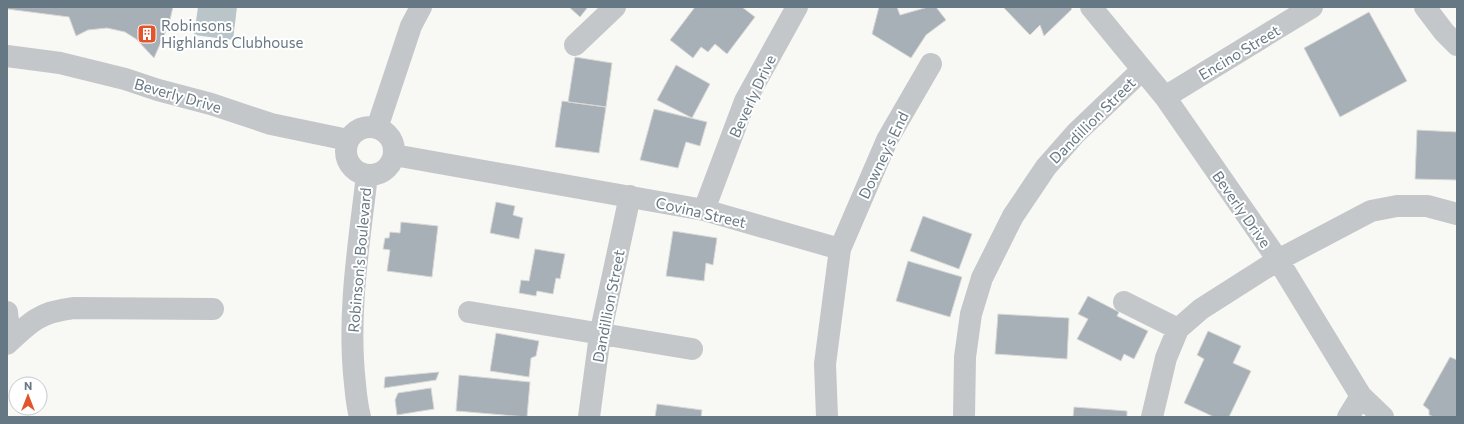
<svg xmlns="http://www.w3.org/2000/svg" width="1464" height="424" font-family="Commissioner,sans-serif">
  <rect width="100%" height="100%" fill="#f8f8f5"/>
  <path fill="#b9c5c9" d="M198,7H237L233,40L194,35Z"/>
  <path fill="#a7b0b6" stroke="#d9d9d7" d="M7,7H173L169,24L154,58L136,39L125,32L107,28L88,30L76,36L69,17L7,9Z
    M569,7H588L580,17Z
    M695,7H742L755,17L727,54L715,44L708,52L701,47L693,58L670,40Z
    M879,7H897L900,15L928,7H936L946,20L926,35L911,58L872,34Z
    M1003,7H1070L1072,9L1044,36L1040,25L1030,35Z
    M1369,12L1407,81L1340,117L1304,48Z
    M575,57L612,63L606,107L568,102Z
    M676,65L710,84L692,118L657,100Z
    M562,101L606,107L599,153L555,147Z
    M654,109L707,122L700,146L686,142L678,168L640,160Z
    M1417,130L1457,132V180L1415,179Z
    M496,202L515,206L513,215L523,218L519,239L490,233Z
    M923,216L972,234L959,269L910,251Z
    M401,222L438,226L432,277L387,271L390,250L383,249L385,238H389L390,232L400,233Z
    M673,231L717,238L713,265L706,263L704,281L666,276Z
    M535,249L565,254L560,279L556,278L553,294L537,291L536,296L519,293L521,280L529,281Z
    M908,261L962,277L950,317L896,301Z
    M1088,296L1119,312L1117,316L1148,331L1134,359L1124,354L1121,361L1077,339L1088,319L1078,314Z
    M998,314L1069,318L1067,359L995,354Z
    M1208,331L1241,346L1233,363L1251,371L1229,417H1214L1184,403L1204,359L1197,355Z
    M496,333L539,341L536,356L531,358L529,377L490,371Z
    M1450,357L1457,360V417H1434L1429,415V410L1423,405Z
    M439,372L436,380L384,388L385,377Z
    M459,375L530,382L527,417L456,411Z
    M431,388L434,409L397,415L395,400L398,393Z
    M657,404L702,410L701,417H655Z
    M1074,407L1127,411V417H1073Z"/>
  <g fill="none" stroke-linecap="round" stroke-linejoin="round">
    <path stroke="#c3c7ca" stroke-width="22" d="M1091,7L1165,97L1278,260L1361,396L1383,417
      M1425,7L1444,32L1457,45
      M575,45L615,7
      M7,56L60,63L125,79L158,90L211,104L271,124L348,140
      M1165,97L1312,7
      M346 151a24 24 0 1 1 48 0a24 24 0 1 1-48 0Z
      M377,128L411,26L421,7
      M394,155L704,210L840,249
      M704,210L745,101L797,7
      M1124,302L1178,329
      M7,312L10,341
      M469,312L692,349
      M7,344C31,321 40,312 74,308L213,309
      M360,417C357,406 356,395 355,384C347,314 359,244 367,175
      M589,417L600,335L630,196
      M827,417L825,364L840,249L887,140L931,64
      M964,417L965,357L971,314L982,278L1013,216L1046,167L1076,133L1142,70
      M1152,417L1166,358L1178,329L1201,309L1278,260L1371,211L1397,206H1427L1457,214
      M1348,417L1361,396"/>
  </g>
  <defs>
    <g id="building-square" transform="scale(1)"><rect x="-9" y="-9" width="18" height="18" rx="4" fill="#e2552b" stroke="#fff"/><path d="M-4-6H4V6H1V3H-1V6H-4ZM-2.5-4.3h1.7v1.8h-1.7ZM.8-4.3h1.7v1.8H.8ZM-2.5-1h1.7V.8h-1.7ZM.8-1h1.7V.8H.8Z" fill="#fff"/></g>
  </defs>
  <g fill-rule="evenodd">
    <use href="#building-square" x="147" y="34"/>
  </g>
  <g text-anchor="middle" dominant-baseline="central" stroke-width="4" stroke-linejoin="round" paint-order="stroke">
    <g font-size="15" fill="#677885" stroke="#fff" text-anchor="start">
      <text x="161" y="25">Robinsons<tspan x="161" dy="17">Highlands Clubhouse</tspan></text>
    </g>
    <g font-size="15" fill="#677885" stroke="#fff">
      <text transform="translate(1239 52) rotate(-31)">Encino Street</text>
      <text transform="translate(178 95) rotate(16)">Beverly Drive</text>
      <text transform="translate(752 96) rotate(-65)">Beverly Drive</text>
      <text transform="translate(1092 120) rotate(-45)">Dandillion Street</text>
      <text transform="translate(883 155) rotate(-64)">Downey's End</text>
      <text transform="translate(1242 209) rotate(55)">Beverly Drive</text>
      <text transform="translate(701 212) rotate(13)">Covina Street</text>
      <text transform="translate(359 260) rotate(-85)">Robinson's Boulevard</text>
      <text transform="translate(608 306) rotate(-79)">Dandillion Street</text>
    </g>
  </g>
  <rect width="1464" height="424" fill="none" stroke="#677885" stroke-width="16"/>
  <g transform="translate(28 396)"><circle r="19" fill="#ffffff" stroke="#c2c9ce"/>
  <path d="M0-3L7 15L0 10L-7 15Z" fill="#e2552b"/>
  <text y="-6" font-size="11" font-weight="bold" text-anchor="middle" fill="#677885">N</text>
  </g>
</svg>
